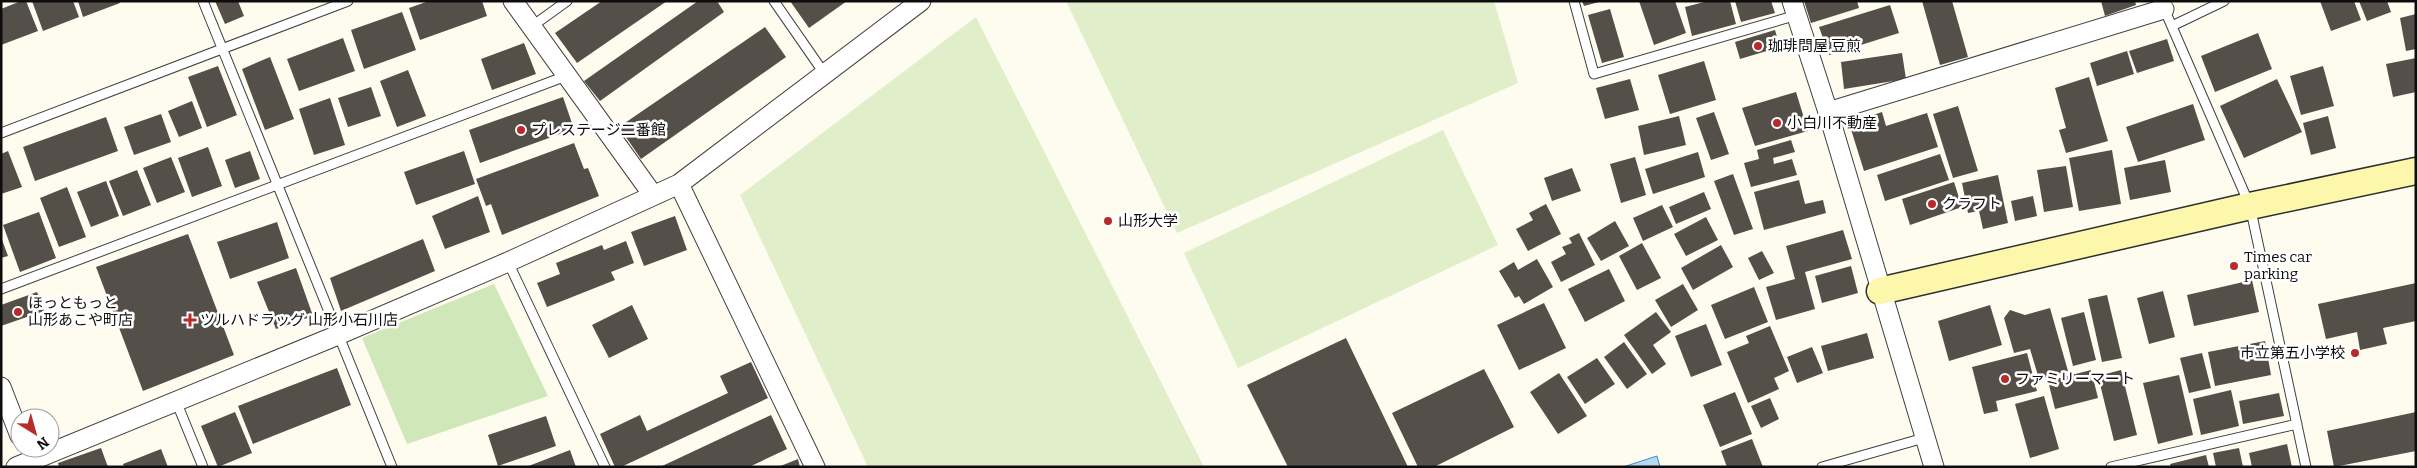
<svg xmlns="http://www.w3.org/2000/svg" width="2417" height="468" font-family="Bitter,'Noto Sans JP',serif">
  <rect width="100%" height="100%" fill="#fefcee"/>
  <path fill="#cfe7b9" d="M494,284L548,396L407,444L362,338Z"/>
  <path fill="#e0efca" d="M1066,1H1494L1518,83L1177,233Z
    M976,17L1204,467H868L740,195Z
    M1443,130L1498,245L1238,368L1184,253Z"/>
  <path fill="#b5d9f3" stroke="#3f8ac8" d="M1657,456L1660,467H1623Z"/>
  <path fill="#554f4a" d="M21,1H26L38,31L1,45V9Z
    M32,1H73L79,17L43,31Z
    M78,1H119L120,3L83,17Z
    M215,1H238L244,16L225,24Z
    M429,1H482L487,16L420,40L409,8Z
    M602,1H667L577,63L555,33Z
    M698,1H717L724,12L600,101L584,81Z
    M790,1H847L809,28Z
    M1582,1H1599V2L1584,6Z
    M1639,1H1675L1686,33L1654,45Z
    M1708,1H1730L1736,24L1692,36L1685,7Z
    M1735,1H1771L1775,13L1741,22Z
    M1804,1H1857L1859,8L1811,23Z
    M1922,1H1952L1968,57L1940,65Z
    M2101,1H2135L2136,5L2105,16Z
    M2320,1H2354L2361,20L2331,31Z
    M2359,1H2387L2391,12L2367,21Z
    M1890,5L1899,33L1829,55L1819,27Z
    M1610,9L1624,57L1602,63L1588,15Z
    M402,12L416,50L364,69L351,30Z
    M2416,14V49L2406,51L2400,18Z
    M765,27L786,57L641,159L619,127Z
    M1775,30L1780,47L1740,59L1735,42Z
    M2258,33L2272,69L2215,92L2201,56Z
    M343,38L355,71L299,91L287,59Z
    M2167,39L2174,61L2137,73L2129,51Z
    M524,43L536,74L492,90L481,59Z
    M2127,51L2134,74L2097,86L2090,63Z
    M1902,53L1906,79L1844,89L1841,62Z
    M270,57L294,119L265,130L242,69Z
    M2416,58V92L2393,97L2386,64Z
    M1704,61L1716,100L1670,114L1658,75Z
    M218,66L237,115L207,127L188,77Z
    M2323,66L2334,106L2301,115L2290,76Z
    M408,70L426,116L397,127L380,81Z
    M2089,77L2108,141L2066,153L2059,130L2066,128L2055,88Z
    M1630,79L1639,110L1605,119L1596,88Z
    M2277,79L2302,132L2244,158L2220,106Z
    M371,87L381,116L348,127L338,98Z
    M1796,92L1808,131L1755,146L1742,108Z
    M563,97L574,129L480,163L469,130Z
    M330,98L345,145L314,155L299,109Z
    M192,101L202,128L179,137L168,111Z
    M2193,104L2205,140L2138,162L2126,127Z
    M1958,106L1978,171L1953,178L1933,114Z
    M1714,112L1729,154L1711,160L1696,118Z
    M1882,112L1886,126L1927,113L1938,147L1864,171L1849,123Z
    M161,114L171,142L134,155L124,127Z
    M1679,116L1686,145L1644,155L1638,126Z
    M2328,116L2336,148L2311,155L2303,123Z
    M106,117L118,151L35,181L23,147Z
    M1791,140L1795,152L1773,158L1774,164L1792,159L1797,175L1751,187L1744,163L1759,159L1757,150Z
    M574,143L584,169L588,168L599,196L502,235L491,204L486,206L476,179Z
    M208,147L222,186L192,197L178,158Z
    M2112,150L2121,204L2079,211L2069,158Z
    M8,151L22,187L1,194V154Z
    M250,151L260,179L235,188L225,160Z
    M464,151L475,184L416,205L404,172Z
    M1698,152L1705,177L1653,194L1645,169Z
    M1940,154L1949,180L1885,201L1877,175Z
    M171,157L185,192L157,203L143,168Z
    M1635,157L1646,195L1621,203L1610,164Z
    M2165,160L2171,192L2130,200L2124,168Z
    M2066,166L2073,207L2044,212L2037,170Z
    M1572,168L1581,191L1552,201L1544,178Z
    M137,170L151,205L123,216L109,181Z
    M1733,174L1753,229L1734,235L1714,181Z
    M1998,175L2008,223L1983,229L1979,211L1968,213L1962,183Z
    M1799,180L1805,204L1823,200L1826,213L1764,230L1754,192Z
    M106,181L119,216L91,227L77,192Z
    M1954,182L1962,207L1910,225L1902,199Z
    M67,187L86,237L59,247L40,198Z
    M1704,192L1711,209L1676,224L1669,207Z
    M478,196L490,232L445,249L432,216Z
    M2033,196L2037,216L2015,221L2011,201Z
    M1546,204L1561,234L1528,251L1516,229L1533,220L1529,213Z
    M1662,205L1673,227L1643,241L1633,218Z
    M39,212L56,258L20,272L3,225Z
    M675,216L687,250L644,266L631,232Z
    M1706,217L1718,240L1686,256L1674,234Z
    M1615,221L1629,246L1601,261L1587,238Z
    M277,222L289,258L230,279L217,242Z
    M1843,230L1852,259L1805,272L1815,309L1776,320L1766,287L1795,279L1786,246Z
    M1579,233L1595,265L1561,282L1551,262L1566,254L1562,247L1572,243L1569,238Z
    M188,234L234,355L143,391L96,267Z
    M1,237L8,256L1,258Z
    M423,239L435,271L341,311L330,278Z
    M626,241L634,263L611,272L615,280L547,307L537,283L560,274L556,263L602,245L604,250Z
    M1642,243L1661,278L1637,290L1619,256Z
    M1721,245L1733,267L1693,290L1681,268Z
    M1762,251L1774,273L1759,280L1748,258Z
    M1537,259L1553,287L1524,304L1519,296L1515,298L1499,271L1514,262L1518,270Z
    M1851,266L1858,293L1822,303L1815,276Z
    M296,268L313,316L276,329L257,282Z
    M1609,269L1625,301L1585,322L1568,289Z
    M2252,280L2259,312L2194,326L2187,295Z
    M2416,283V321L2383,328L2387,344L2360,350L2357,332L2326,339L2318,304Z
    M1683,284L1698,310L1671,327L1655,300Z
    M1754,287L1768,322L1725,339L1711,305Z
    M2163,291L2175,337L2149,344L2137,298Z
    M37,292L44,311L1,326V305Z
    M2107,295L2122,358L2102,362L2088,299Z
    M1544,303L1566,348L1519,370L1497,325Z
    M632,305L648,339L609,358L592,325Z
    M1990,305L2002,345L1949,361L1938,321Z
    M2050,308L2068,371L2039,379L2030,349L2014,353L2004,318L2010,310L2025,315Z
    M1656,312L1671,332L1653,345L1666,364L1652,374L1624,335Z
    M2084,312L2096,360L2073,366L2061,318Z
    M1706,324L1722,365L1691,377L1675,336Z
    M1770,326L1789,371L1774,378L1779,389L1748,403L1727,352L1749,343L1746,336Z
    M1867,333L1874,358L1828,371L1821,346Z
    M1346,338L1408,467H1288L1247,385Z
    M2265,341L2271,375L2215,386L2208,352Z
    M1624,342L1647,374L1627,389L1604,357Z
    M1812,347L1823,373L1797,383L1787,357Z
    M2027,353L2037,391L1996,401L1998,411L1984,414L1972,367Z
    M2202,353L2211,388L2189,393L2180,358Z
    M1597,358L1615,384L1585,404L1567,377Z
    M751,362L768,398L621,467H615L600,434L640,415L647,431L728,393L720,376Z
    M337,368L351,405L253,444L238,406Z
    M1484,369L1514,427L1434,467H1418L1392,413Z
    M2091,370L2098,398L2055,409L2048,381Z
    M2121,370L2137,435L2114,441L2098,376Z
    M1559,373L1587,416L1558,434L1530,392Z
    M2179,375L2193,435L2158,444L2143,383Z
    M2231,390L2239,426L2201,435L2193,399Z
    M1735,392L1752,434L1720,447L1703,405Z
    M2279,393L2284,416L2243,424L2239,401Z
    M2044,396L2059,449L2030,458L2015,404Z
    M1770,398L1779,419L1761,428L1751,406Z
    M235,412L252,453L218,467L201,426Z
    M2416,412V451L2334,467L2327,431Z
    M771,415L787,449L749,467H660Z
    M546,416L556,446L498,466L488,435Z
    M1752,439L1763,467H1727L1721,451Z
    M2287,444L2292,467H2252L2249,453Z
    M101,448L108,467H59L58,463Z
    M2239,448L2243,467H2216L2213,453Z
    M161,449L168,467H124L123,464Z
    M570,450L576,467H526Z
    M2206,455L2209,467H2171L2170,464Z
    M798,459L800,467H778Z"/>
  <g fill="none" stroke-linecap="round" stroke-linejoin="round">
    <g stroke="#404040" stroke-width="11">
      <path id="lane" d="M203,1L392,467
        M774,1L824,73
        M1574,1L1594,74L1797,15
        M2163,6L2250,206L2306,467
        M2172,26L2224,1
        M531,27L567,1
        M1,133L348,1
        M508,262L605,467
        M1,289L566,76
        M176,401L203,467
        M1822,467L1924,438
        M2111,467L2297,424"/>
    </g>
    <g stroke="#404040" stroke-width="21">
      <path id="street" d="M513,1L653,195
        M1792,1L1828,112L1934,467
        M1828,112L2164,9
        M679,184L815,467
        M1,387L20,436
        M16,467L338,335L508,262L679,184L921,1"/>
    </g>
    <g stroke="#2f2f2f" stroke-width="29">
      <path id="secondary" d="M1880,291L2250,206L2416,171"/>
    </g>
    <use href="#lane" stroke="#fff" stroke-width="9"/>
    <use href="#street" stroke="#fff" stroke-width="19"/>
    <use href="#secondary" stroke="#fcf7ab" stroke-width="26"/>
  </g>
  <g fill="#b72b2b" stroke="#fff" stroke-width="2">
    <circle cx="1758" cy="46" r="5"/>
    <circle cx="1777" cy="123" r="5"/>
    <circle cx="521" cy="130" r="5"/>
    <circle cx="1932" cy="204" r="5"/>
    <circle cx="1108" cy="221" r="5"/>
    <circle cx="2234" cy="266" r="5"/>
    <circle cx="18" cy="312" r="5"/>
    <path d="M187.5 312.5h5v5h5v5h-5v5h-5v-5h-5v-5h5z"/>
    <circle cx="2355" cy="353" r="5"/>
    <circle cx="2005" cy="379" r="5"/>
  </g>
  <g text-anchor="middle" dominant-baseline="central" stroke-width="5" stroke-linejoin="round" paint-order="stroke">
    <g font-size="15" fill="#0d0d0d" stroke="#fff" text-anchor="start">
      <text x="1768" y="46">珈琲問屋 豆煎</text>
      <text x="1787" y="123">小白川不動産</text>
      <text x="531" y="130">プレステージ二番館</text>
      <text x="1942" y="204">クラフト</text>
      <text x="1118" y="221">山形大学</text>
      <text x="2244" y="257">Times car<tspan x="2244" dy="17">parking</tspan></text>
      <text x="28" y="303">ほっともっと<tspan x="28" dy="17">山形あこや町店</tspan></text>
      <text x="200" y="320">ツルハドラッグ 山形小石川店</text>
      <text x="2345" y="353" text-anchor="end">市立第五小学校</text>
      <text x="2015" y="379">ファミリーマート</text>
    </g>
  </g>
  <rect width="2417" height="468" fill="none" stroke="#0d0d0d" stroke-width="5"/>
  <g transform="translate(35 433) rotate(143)"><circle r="24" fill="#ffffff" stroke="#9e9e9e"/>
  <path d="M0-4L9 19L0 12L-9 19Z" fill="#b72b2b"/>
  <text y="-8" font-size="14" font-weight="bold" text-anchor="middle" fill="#0d0d0d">N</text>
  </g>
</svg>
